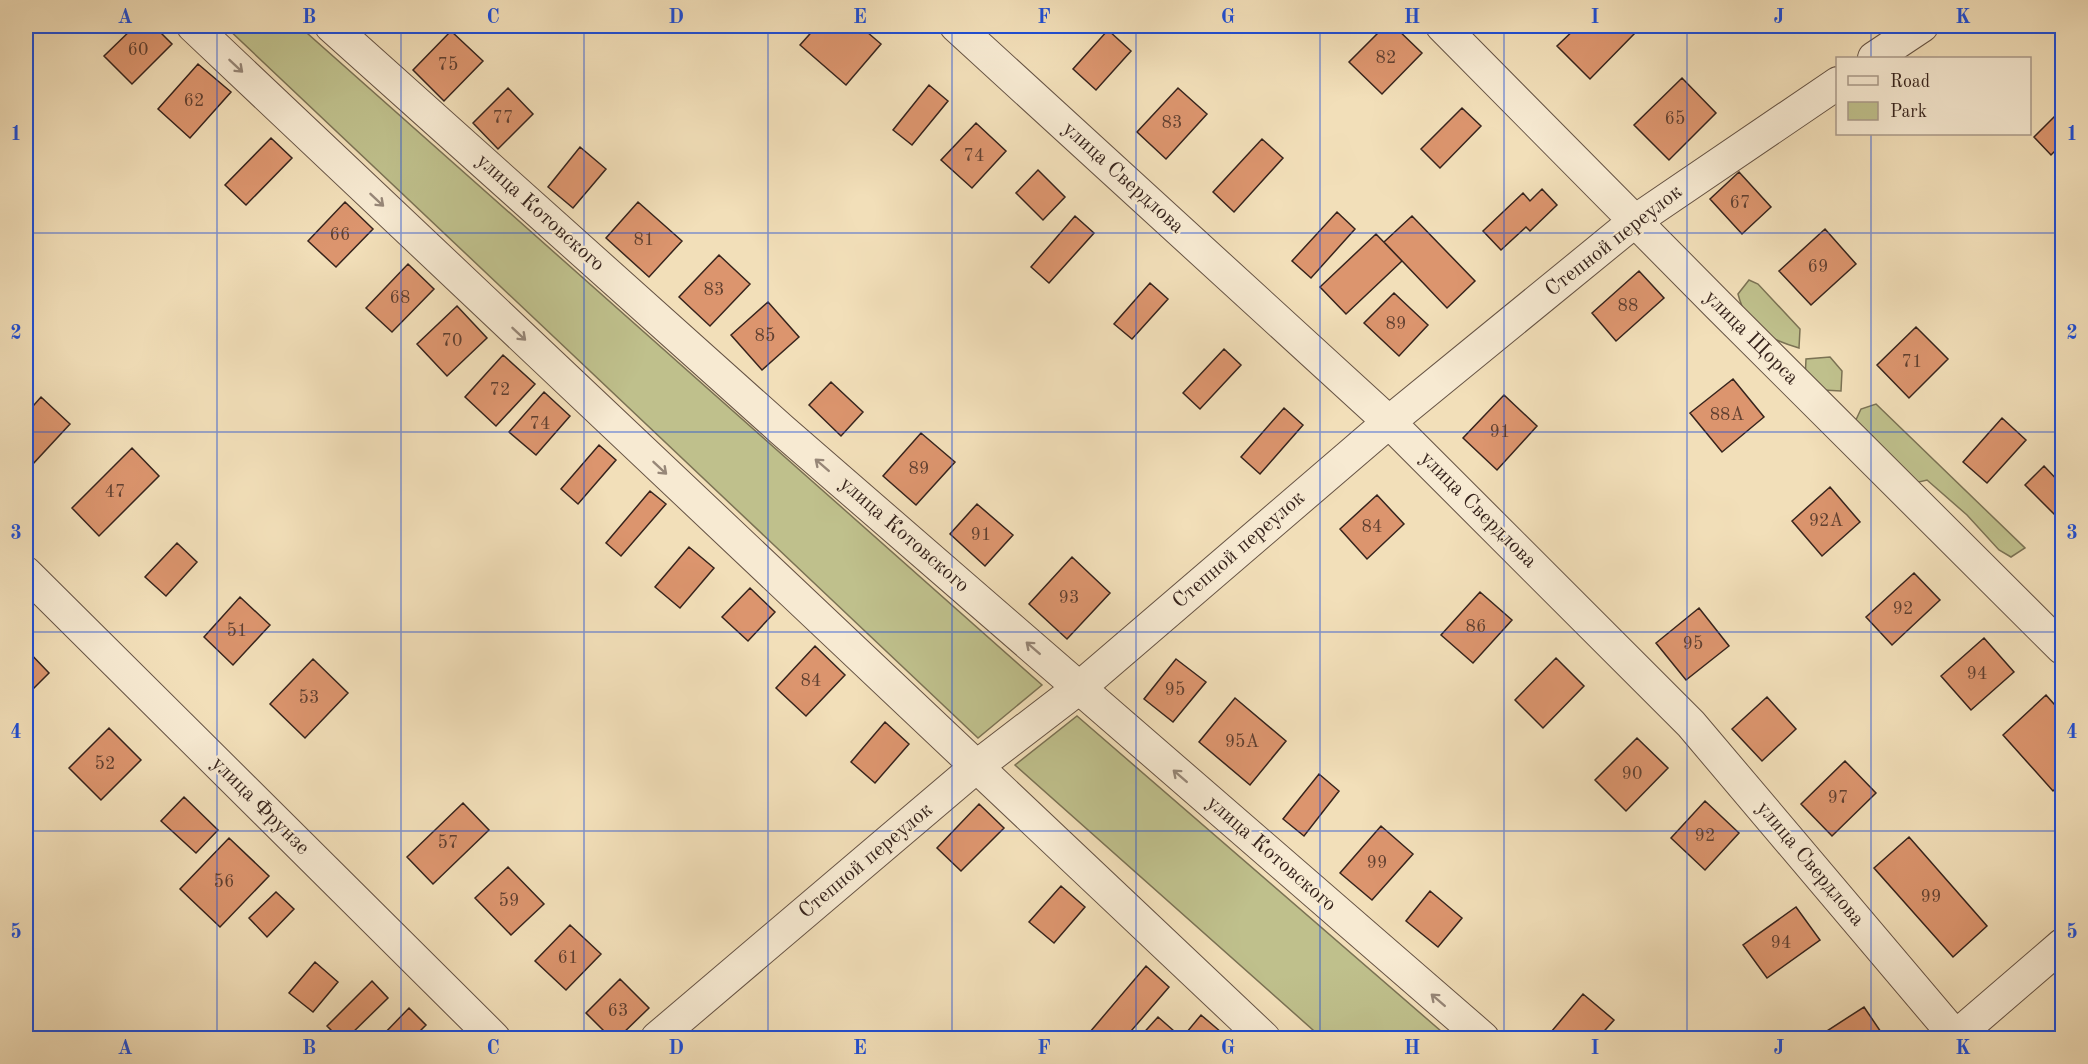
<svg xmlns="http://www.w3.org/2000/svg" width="2088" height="1064" font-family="'Old Standard TT',serif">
  <rect width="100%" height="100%" fill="#f2dfb9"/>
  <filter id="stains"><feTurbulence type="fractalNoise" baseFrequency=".00333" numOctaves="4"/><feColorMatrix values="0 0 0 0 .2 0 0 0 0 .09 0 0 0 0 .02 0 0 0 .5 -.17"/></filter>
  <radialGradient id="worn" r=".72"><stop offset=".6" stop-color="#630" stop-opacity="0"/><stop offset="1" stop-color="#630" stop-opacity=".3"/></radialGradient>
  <path fill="#bfc08c" stroke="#7b7254" stroke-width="1.5" d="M225,26H299L1042,685L978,738Z
    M1749,280L1758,284L1800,329L1799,348C1766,338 1747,329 1738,294Z
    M1830,357L1842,371L1841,391L1823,390L1805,380L1806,359Z
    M1876,404L2025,548L2011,557L1999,550L1967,515L1927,480L1915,483L1854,424L1861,409Z
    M1077,716L1449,1038H1322L1015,765Z"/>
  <path fill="#dc956e" stroke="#37241d" stroke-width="1.5" d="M135,26H154L172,44L132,84L104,56Z
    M817,26H860L881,44L846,85L800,45Z
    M1385,26H1394L1422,53L1382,94L1349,62Z
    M1578,26H1630L1636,32L1590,79L1557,46Z
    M1108,30L1131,51L1096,90L1073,69Z
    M451,31L483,61L444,101L413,70Z
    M198,64L231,92L190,138L158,109Z
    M1682,78L1716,113L1669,160L1634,125Z
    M929,85L948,101L912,145L893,130Z
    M508,88L533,114L498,149L473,123Z
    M1178,88L1207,114L1166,159L1137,132Z
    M1462,108L1481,126L1440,168L1421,149Z
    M2062,109V144L2051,155L2034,137Z
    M976,123L1006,151L972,188L941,160Z
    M271,138L292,158L246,205L225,185Z
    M1262,139L1283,158L1234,212L1213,192Z
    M580,147L606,169L573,208L548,187Z
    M1038,170L1065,197L1043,220L1016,193Z
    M1739,172L1771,207L1742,234L1710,199Z
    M1542,189L1557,205L1530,231L1526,227L1501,250L1483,231L1523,193L1530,201Z
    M345,202L373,229L336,267L308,241Z
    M638,202L682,241L649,277L606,238Z
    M1337,212L1355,229L1311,278L1292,261Z
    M1075,216L1094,233L1049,283L1031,267Z
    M1412,216L1475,281L1447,308L1384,242Z
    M1825,229L1856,264L1811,305L1779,271Z
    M1376,234L1402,261L1346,314L1320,287Z
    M719,255L750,284L710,326L679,297Z
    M408,264L434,289L392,332L366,308Z
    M1639,271L1664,298L1616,341L1592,313Z
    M1150,283L1168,299L1132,339L1114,324Z
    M1394,293L1428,325L1399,356L1364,323Z
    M768,302L799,337L762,370L731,335Z
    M457,306L487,338L447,376L417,344Z
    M1916,327L1948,359L1909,398L1877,365Z
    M1224,349L1241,365L1200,409L1183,393Z
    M503,355L535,384L496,426L465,397Z
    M1733,379L1764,417L1722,452L1690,413Z
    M831,382L863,412L841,436L809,405Z
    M544,392L570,416L536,455L509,432Z
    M1504,395L1537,426L1497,470L1463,438Z
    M41,397L70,424L31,466L26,460V414Z
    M1284,408L1303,425L1260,474L1241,457Z
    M2002,418L2026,440L1987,483L1963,462Z
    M921,433L955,462L916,505L883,476Z
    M599,445L616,460L578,504L561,489Z
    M132,448L159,476L99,536L72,508Z
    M2044,466L2062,485V506L2054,514L2025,485Z
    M1830,487L1860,522L1822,556L1792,521Z
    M650,491L666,504L621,556L606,543Z
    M1377,495L1404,524L1367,559L1340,529Z
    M977,504L1013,535L985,566L950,534Z
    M177,543L197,562L166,596L145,577Z
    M689,547L714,568L680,608L655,587Z
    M1072,557L1110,593L1067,639L1029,604Z
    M1914,573L1940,600L1892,645L1866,617Z
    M750,588L775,612L748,641L722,617Z
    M1480,592L1512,620L1473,663L1441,635Z
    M240,597L270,625L233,665L204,637Z
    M1699,608L1729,646L1686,680L1656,643Z
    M1984,638L2014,672L1971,710L1941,676Z
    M815,646L845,675L806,716L776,688Z
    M26,649L49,673L26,696Z
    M1556,658L1584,686L1543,728L1515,700Z
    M313,659L348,693L305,738L270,704Z
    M1176,659L1206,682L1173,722L1144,699Z
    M2046,695L2062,713V782L2053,791L2003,735Z
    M1767,697L1796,729L1762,761L1732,729Z
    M1235,698L1286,741L1250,785L1199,742Z
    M885,722L909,744L875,783L851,762Z
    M109,728L141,760L101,800L69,768Z
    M1637,738L1668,768L1626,811L1595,780Z
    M1845,761L1876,793L1832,836L1801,804Z
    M1319,774L1339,791L1304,836L1283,819Z
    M184,797L218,830L196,853L161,821Z
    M1705,801L1739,833L1705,870L1671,838Z
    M463,803L489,830L433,884L407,857Z
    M979,804L1004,828L961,871L937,848Z
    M1381,826L1413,854L1372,900L1340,873Z
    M1909,837L1987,926L1953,957L1874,868Z
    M229,838L269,876L220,927L180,889Z
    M508,867L544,904L511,935L475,898Z
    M1061,886L1085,907L1054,943L1029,922Z
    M1430,891L1462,918L1438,947L1406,921Z
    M276,892L294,909L267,937L249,918Z
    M1796,907L1820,940L1767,978L1743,945Z
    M570,925L601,954L566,990L535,961Z
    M315,962L338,982L313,1012L289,993Z
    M1146,966L1169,987L1125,1038H1098L1090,1032Z
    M620,979L649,1008L618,1038H611L586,1013Z
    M372,981L388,998L347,1038H339L327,1026Z
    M1583,994L1614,1020L1598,1038H1546Z
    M1864,1007L1885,1038H1816Z
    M409,1008L426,1025L413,1038H380Z
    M1201,1015L1221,1032L1216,1038H1139L1158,1017L1182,1038Z"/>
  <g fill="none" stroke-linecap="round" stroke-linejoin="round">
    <g stroke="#665344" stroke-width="34">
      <path id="minor" d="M193,26L1264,1038
        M331,26L782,430L1483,1038
        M956,26L1389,422L1691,724L1956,1037
        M1442,26L1718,305L2062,648
        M1874,58L1922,26
        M26,573L494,1038
        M657,1038L976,767L1079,688L1389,422L1635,221L1838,83
        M1954,1038L2062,945"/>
    </g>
    <use href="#minor" stroke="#f7ead2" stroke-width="32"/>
  </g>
  <defs><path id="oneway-shaft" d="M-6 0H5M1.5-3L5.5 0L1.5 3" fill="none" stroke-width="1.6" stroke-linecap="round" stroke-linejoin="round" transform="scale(1.5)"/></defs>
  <g stroke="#978778">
    <use href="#oneway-shaft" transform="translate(236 66) rotate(43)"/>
    <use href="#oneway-shaft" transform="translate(377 200) rotate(43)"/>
    <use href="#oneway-shaft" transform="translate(519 334) rotate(43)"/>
    <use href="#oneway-shaft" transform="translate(822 465) rotate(-139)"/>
    <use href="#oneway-shaft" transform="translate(660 468) rotate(43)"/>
    <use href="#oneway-shaft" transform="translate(1033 648) rotate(-139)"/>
    <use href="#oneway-shaft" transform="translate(1180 776) rotate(-139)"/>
    <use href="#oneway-shaft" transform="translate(1438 1000) rotate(-139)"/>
  </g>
  <path fill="none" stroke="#1d4ed8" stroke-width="1.5" stroke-opacity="0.55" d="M217,26V1038M401,26V1038M584,26V1038M768,26V1038M952,26V1038M1136,26V1038M1320,26V1038M1504,26V1038M1687,26V1038M1871,26V58M1871,134V1038M26,233H2062M26,432H2062M26,632H2062M26,831H2062"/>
  <g text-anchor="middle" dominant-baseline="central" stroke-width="4.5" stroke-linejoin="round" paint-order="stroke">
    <g font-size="18" fill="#604031">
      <text x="138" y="50">60</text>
      <text x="1386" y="58">82</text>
      <text x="448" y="65">75</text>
      <text x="194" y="101">62</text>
      <text x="503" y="118">77</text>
      <text x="1675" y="119">65</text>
      <text x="1172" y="123">83</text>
      <text x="974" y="156">74</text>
      <text x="1740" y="203">67</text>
      <text x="340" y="235">66</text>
      <text x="644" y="240">81</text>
      <text x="1818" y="267">69</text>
      <text x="714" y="290">83</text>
      <text x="400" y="298">68</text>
      <text x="1628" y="306">88</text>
      <text x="1396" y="324">89</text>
      <text x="765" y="336">85</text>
      <text x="452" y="341">70</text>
      <text x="1912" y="362">71</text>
      <text x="500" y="390">72</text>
      <text x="1727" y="415">88А</text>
      <text x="540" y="424">74</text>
      <text x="1500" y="432">91</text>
      <text x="919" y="469">89</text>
      <text x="115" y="492">47</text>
      <text x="1826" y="521">92А</text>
      <text x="1372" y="527">84</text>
      <text x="981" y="535">91</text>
      <text x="1069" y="598">93</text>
      <text x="1903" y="609">92</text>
      <text x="1476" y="627">86</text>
      <text x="237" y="631">51</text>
      <text x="1693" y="644">95</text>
      <text x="1977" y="674">94</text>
      <text x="811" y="681">84</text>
      <text x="1175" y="690">95</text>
      <text x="309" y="698">53</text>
      <text x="1242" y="742">95А</text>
      <text x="105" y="764">52</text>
      <text x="1632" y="774">90</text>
      <text x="1838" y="798">97</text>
      <text x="1705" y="836">92</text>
      <text x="448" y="843">57</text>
      <text x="1377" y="863">99</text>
      <text x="224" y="882">56</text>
      <text x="1931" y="897">99</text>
      <text x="509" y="901">59</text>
      <text x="1781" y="943">94</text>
      <text x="568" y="958">61</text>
      <text x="618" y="1011">63</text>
    </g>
    <g font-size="21" fill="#37241d" stroke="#f7ead2">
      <text transform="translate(1123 178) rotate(42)">улица Свердлова</text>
      <text transform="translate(540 213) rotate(42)">улица Котовского</text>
      <text transform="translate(1614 241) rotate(-38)">Степной переулок</text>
      <text transform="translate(1751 338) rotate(45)">улица Щорса</text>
      <text transform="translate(1478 510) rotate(45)">улица Свердлова</text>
      <text transform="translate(904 535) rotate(41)">улица Котовского</text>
      <text transform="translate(1239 550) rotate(-41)">Степной переулок</text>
      <text transform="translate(260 806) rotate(45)">улица Фрунзе</text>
      <text transform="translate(1271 854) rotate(41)">улица Котовского</text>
      <text transform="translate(866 861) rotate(-40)">Степной переулок</text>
      <text transform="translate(1810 864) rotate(50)">улица Свердлова</text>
    </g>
  </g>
  <rect width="2088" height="1064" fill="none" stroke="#f2dfb9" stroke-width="66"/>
  <rect x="1836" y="57" width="195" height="78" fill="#f7ead2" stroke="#aa9b8a" stroke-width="1.5"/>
  <rect x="1848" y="76" width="30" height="9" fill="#f7ead2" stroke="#aa9b8a" stroke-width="1.5"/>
  <text x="1890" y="87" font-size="18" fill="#37241d">Road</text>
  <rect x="1848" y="102" width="30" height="18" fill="#bfc08c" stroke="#aa9b8a" stroke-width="1.5"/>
  <text x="1890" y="117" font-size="18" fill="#37241d">Park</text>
  <rect x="33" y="33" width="2022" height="998" fill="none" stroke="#1d4ed8" stroke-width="2"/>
  <g font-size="20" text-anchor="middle" font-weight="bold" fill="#1d4ed8">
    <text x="125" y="23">A</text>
    <text x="309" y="23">B</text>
    <text x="493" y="23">C</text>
    <text x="676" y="23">D</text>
    <text x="860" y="23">E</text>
    <text x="1044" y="23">F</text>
    <text x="1228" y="23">G</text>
    <text x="1412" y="23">H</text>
    <text x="1595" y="23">I</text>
    <text x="1779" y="23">J</text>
    <text x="1963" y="23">K</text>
    <text x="16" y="140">1</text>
    <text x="2072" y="140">1</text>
    <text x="16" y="339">2</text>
    <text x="2072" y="339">2</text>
    <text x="16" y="539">3</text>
    <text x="2072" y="539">3</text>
    <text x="16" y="738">4</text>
    <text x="2072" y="738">4</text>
    <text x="16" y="938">5</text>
    <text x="2072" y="938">5</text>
    <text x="125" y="1054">A</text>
    <text x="309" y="1054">B</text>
    <text x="493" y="1054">C</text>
    <text x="676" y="1054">D</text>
    <text x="860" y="1054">E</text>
    <text x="1044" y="1054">F</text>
    <text x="1228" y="1054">G</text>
    <text x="1412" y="1054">H</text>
    <text x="1595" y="1054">I</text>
    <text x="1779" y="1054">J</text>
    <text x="1963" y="1054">K</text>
  </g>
  <rect width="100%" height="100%" filter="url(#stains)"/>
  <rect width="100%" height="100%" fill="url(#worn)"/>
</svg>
